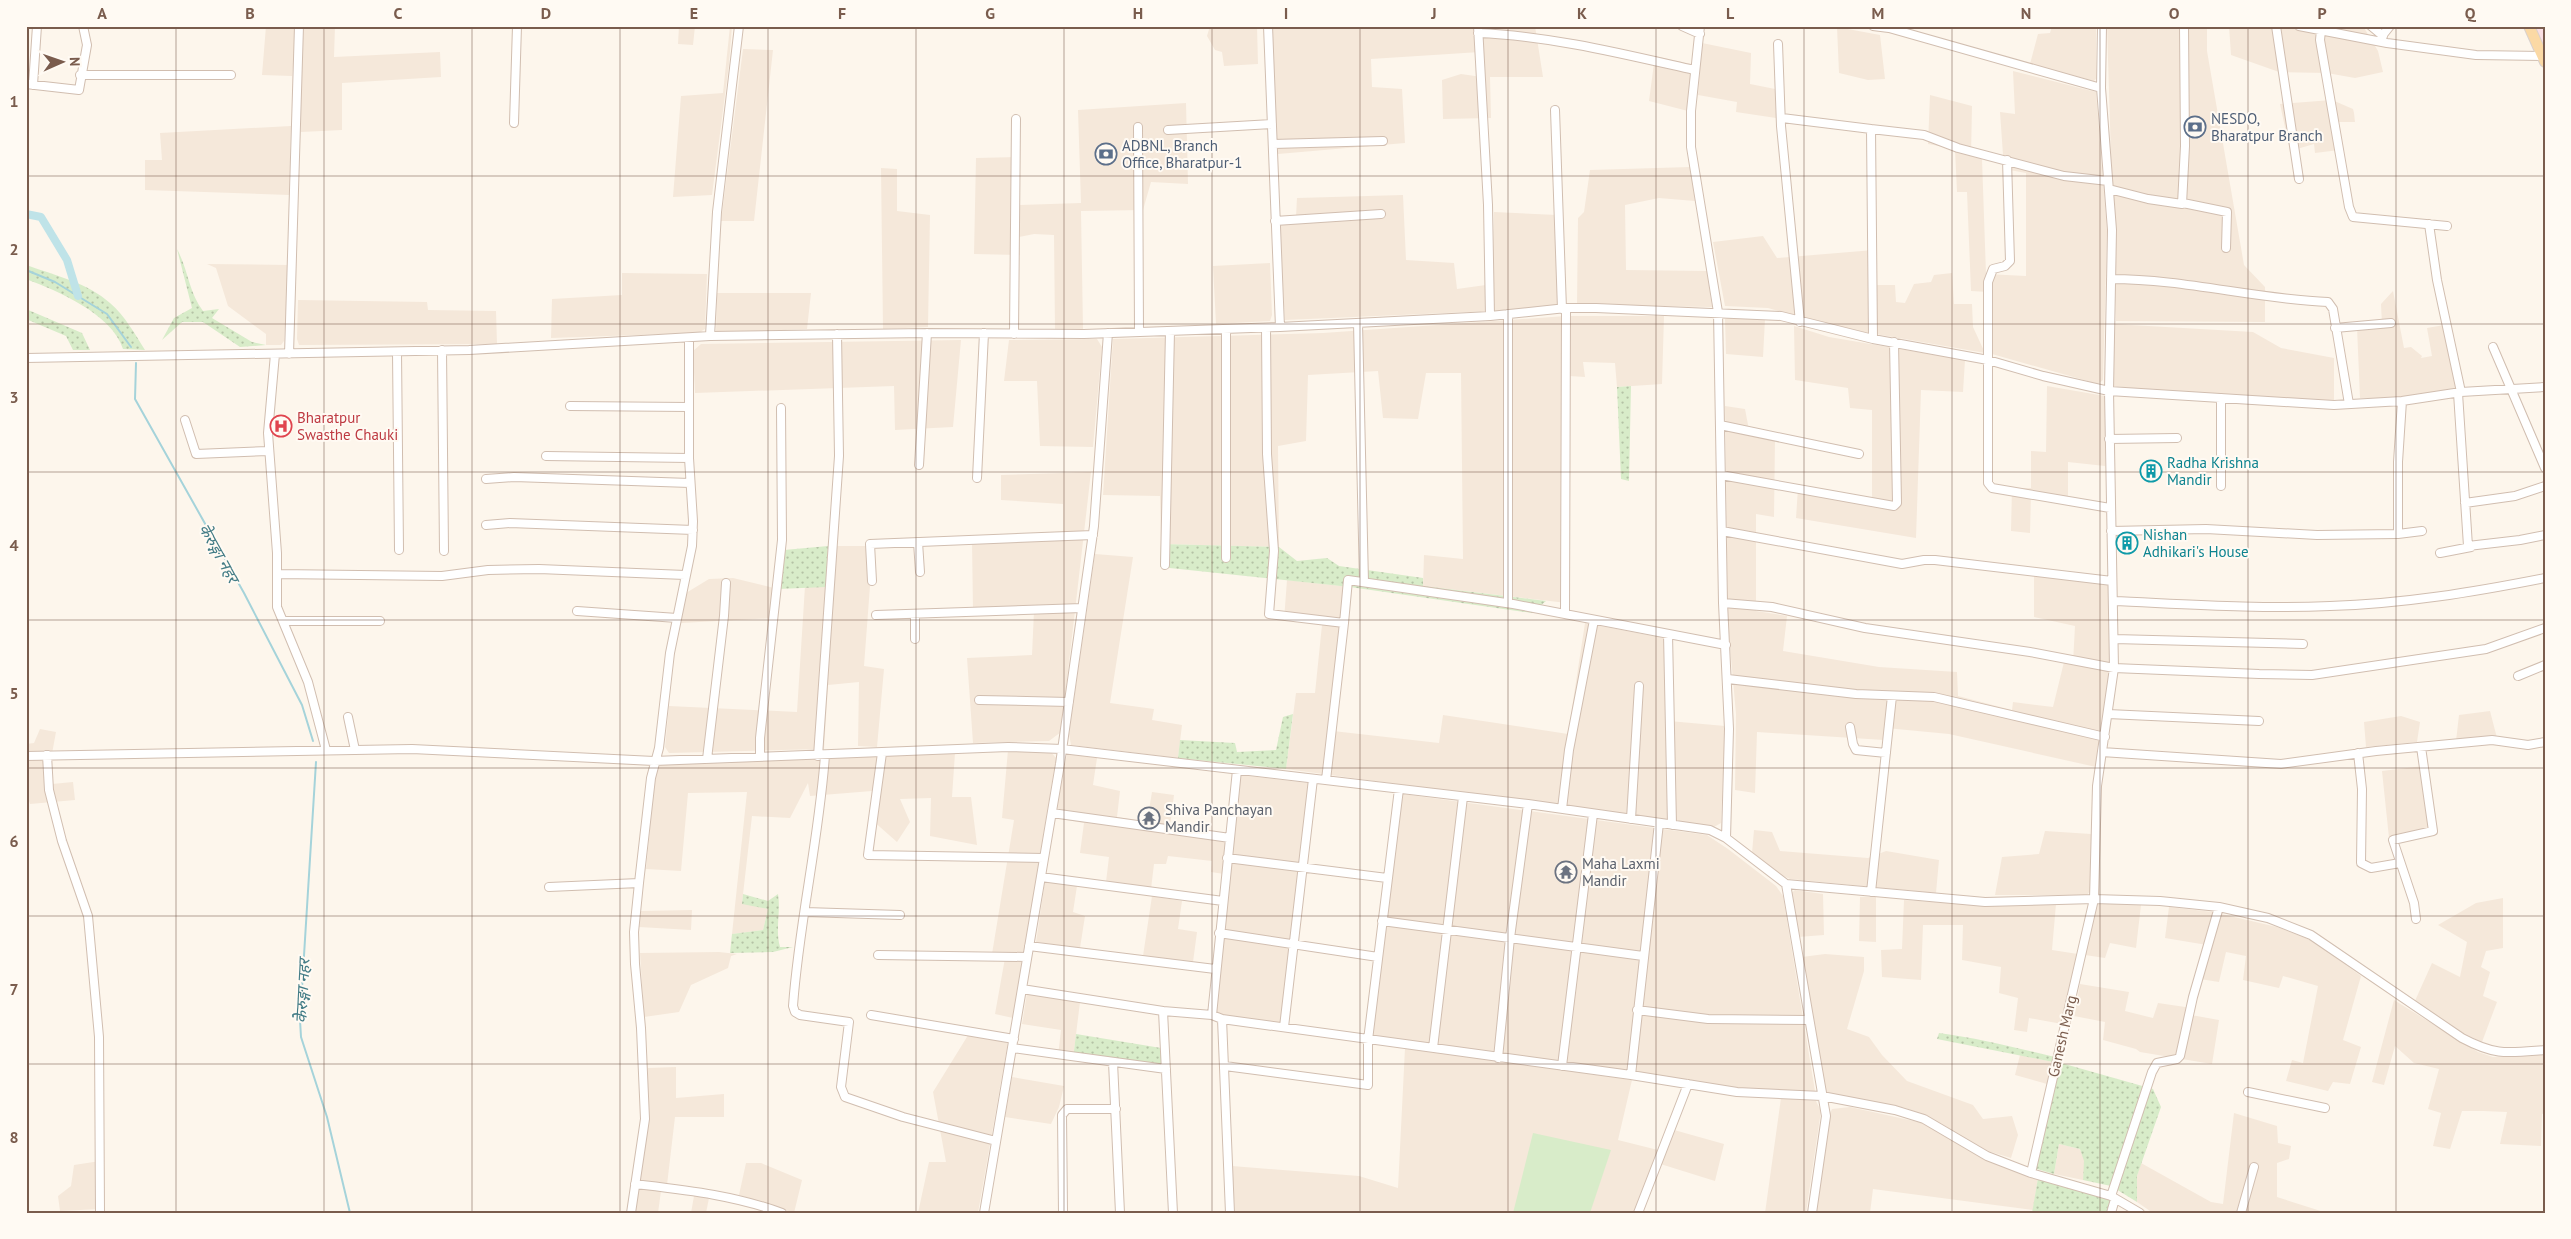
<svg xmlns="http://www.w3.org/2000/svg" width="2571" height="1239" font-family="'PT Sans','Noto Sans Devanagari',sans-serif">
  <defs>
    <pattern id="grass-dots" width="8" height="8" patternUnits="userSpaceOnUse" patternTransform="scale(1.25)"><rect width="8" height="8" fill="#d8ecc9"/><path d="M2 2h.1M6 6h.1" fill="none" stroke="#b4c2a5" stroke-width="1.8" stroke-linecap="round"/></pattern>
  </defs>
  <rect width="100%" height="100%" fill="#fdf6ec"/>
  <path fill="#f5e8da" d="M266,26H297L292,76L262,75Z
    M304,26H335L334,57L440,52L441,77L342,83V130L301,132V64Z
    M679,26H695L693,45L678,44Z
    M730,26H732L729,64L712,195L673,197L681,96L723,93Z
    M1210,26H1257L1258,64L1224,66L1222,52L1215,50L1207,36Z
    M1270,26H1385V29L1535,26L1543,77H1490L1491,118L1443,119L1442,80L1461,74L1482,77L1480,52L1371,59L1372,87L1402,89L1405,143L1278,154Z
    M2052,26H2096V79L2094,81L2030,64L2038,34L2050,33Z
    M2107,26H2207V51L2244,265L2265,287V322L2116,321Z
    M2229,26H2363L2378,51L2383,72L2355,78L2327,73L2279,72L2231,55Z
    M1837,27L1880,35L1885,79L1868,80L1839,73Z
    M1702,43L1751,53L1750,84L1775,89L1776,118L1736,112L1737,102L1698,95Z
    M743,49L773,50L754,221H721Z
    M1655,56L1691,64L1688,111L1649,101Z
    M2013,71L2096,92L2107,231L2103,380L2098,384L1992,354L1988,292L1971,291L1967,192H1957L1955,149L1928,144L1930,95L1972,106L1971,155L1982,159L1986,274L2026,276V173L2004,169L2000,112L2015,114Z
    M2332,100L2353,109L2354,113L2355,122H2339V150L2315,153L2314,144L2290,151L2280,104Z
    M1186,103L1188,184L1151,182L1143,210L1081,211L1083,329L1055,330L1054,235L1034,234L1019,237L1020,255L974,254L976,158L1018,157L1020,205L1081,203L1078,110Z
    M291,126L289,195L145,190V160H162L160,133Z
    M1690,167L1695,201L1659,198L1625,205L1626,270L1707,271L1712,307L1577,305L1578,218L1584,212L1590,170Z
    M881,168L897,169V211L930,215L928,327L883,329Z
    M1403,195L1406,260L1454,263L1457,289L1493,284L1494,212L1557,215L1559,308L1285,320L1278,217H1296L1297,198Z
    M1763,236L1777,258L1874,250V285H1895L1896,302L1905,303L1914,284L1931,282L1934,275L1952,273L1954,304H1972L1973,327L1985,353L1835,327L1768,308L1725,306L1713,242Z
    M1270,263L1272,315L1270,321L1216,324L1213,266Z
    M207,264L289,265L284,341L281,345H266V334L228,306L216,268Z
    M622,273L707,274L705,329L698,333L551,338L552,299L622,295Z
    M2393,291L2404,348L2411,347L2422,356L2421,358L2432,356L2427,328L2444,325L2458,393L2408,398H2360L2357,327L2382,325L2381,304Z
    M717,293H811L807,329L720,333L716,331Z
    M298,300L427,302L428,310L496,311L497,344L299,345L297,339Z
    M1566,316H1664L1662,384L1617,387L1615,363L1583,362L1585,377L1569,376L1567,603L1423,586L1424,555L1463,559L1461,373H1426L1418,419L1383,418L1378,371L1308,375L1306,441L1278,446L1279,547L1161,544L1160,496L1103,495L1113,339L1323,333Z
    M1730,317L1765,319L1763,357L1726,354L1725,319Z
    M2113,324L2253,332L2281,348L2334,358V405L2221,398L2114,386L2112,381Z
    M1794,326L1829,337L1965,360L1963,392L1921,390L1916,538L1796,518L1798,488L1872,500V410L1850,408L1848,388L1795,380Z
    M1097,339L1102,347L1093,447L1040,446L1037,381H1004L1009,340Z
    M961,340L953,427L895,430L894,386L695,393L693,351L701,344Z
    M2047,386L2105,396V466L2068,462V499L2031,493L2030,533L2011,531L2012,488H2031V451L2046,452Z
    M1725,406L1745,409L1749,430L1775,439L1774,517L1756,514V611L1787,616L1783,651L1879,667L1957,672L1958,696L2012,710L2013,702L2053,707L2064,662L2073,663L2075,626L2034,617V574L2108,581L2112,665L2096,767L1949,734L1886,728L1884,740L1757,732L1755,793L1735,790L1736,714L1728,624Z
    M1091,472L1061,732L1049,741L973,743L967,658L1032,655L1034,611H973L972,541L1063,537V504L1001,500V475Z
    M828,546H873L864,666L884,669L877,747L858,746L859,682L828,685L824,749L669,753L665,747L669,706L797,712L805,586L826,587Z
    M1095,554L1133,557L1110,703L1154,709L1152,720L1182,725L1178,758L1071,745L1069,734Z
    M733,578L778,589L775,618L681,623L686,593L709,579Z
    M1287,580L1350,587L1333,731L1439,743L1443,715L1568,734L1585,623L1669,639V721L1725,726L1721,823L1714,827L1286,769L1296,693H1315L1322,625L1284,620Z
    M2490,711L2497,738L2456,741L2459,715Z
    M2401,716L2420,722L2417,742L2366,747L2364,722Z
    M40,729L56,732L51,759L52,784L73,782L75,800L30,804L26,792V744L34,743Z
    M1008,750L1051,752L1056,758L1013,1018L995,1014L1005,958L992,954L1014,820L1002,818Z
    M955,753L952,797H971L977,845L930,836L931,798L900,799L910,822L897,842L872,820V791L810,796L808,783L790,818L752,816L742,903L768,909L763,930L732,934L747,792L688,793L681,871L646,869L656,768L662,764Z
    M1067,754L1097,758L1093,785L1120,791L1117,817L1147,822L1152,792L1174,795L1170,826L1228,835L1224,874L1211,872L1212,861L1168,856L1166,864H1154L1151,889L1106,882L1109,857L1080,853L1084,823L1055,818Z
    M2423,766L2432,831L2389,838L2382,771Z
    M1240,775L1316,784L1288,1026L1217,1018L1213,1010Z
    M1395,793L1707,835L1728,849L1776,886L1783,896L1815,1091L1809,1093L1738,1089L1370,1038Z
    M1754,830L1772,832L1780,851L1868,858L1886,851L1939,860L1936,893L1790,879L1777,873L1752,853Z
    M2045,831L2091,834V890L2087,895H1995L2002,857L2039,854Z
    M1045,881L1077,886L1073,912L1085,916L1080,948L1036,942Z
    M1795,890L1823,894L1824,935L1798,937L1790,894Z
    M1152,896L1182,901L1178,929L1197,932L1193,962L1143,956Z
    M1860,897H1876V942L1859,941Z
    M2503,898V948L2486,951L2481,967L2490,972L2483,996L2497,1002L2482,1042L2453,1028L2414,1003L2432,963L2460,977L2467,942L2438,925L2476,903Z
    M1904,900L1997,906L2056,904L2052,950L2078,954L2062,1024L2029,1018L2027,1032L2014,1030L2018,998L1999,993L2001,967L1962,960L1963,925H1923L1921,980L1882,977L1881,950L1902,949Z
    M2101,901L2141,905L2136,948L2110,943L2105,958L2085,955L2095,905Z
    M2169,907L2213,912L2277,927L2313,941L2361,976L2343,1040L2361,1047L2350,1084L2333,1082L2328,1091L2286,1081L2292,1060L2303,1063L2318,986L2283,976L2279,988L2243,980L2246,956L2226,952L2219,982L2200,979L2207,945L2165,938Z
    M692,910L691,930L639,927L641,911Z
    M719,952L737,954L731,956L728,968L691,985L679,1012L644,1017L640,953Z
    M1825,954L1864,957V971L1847,1029L1869,1037L1882,1055L1907,1081L1973,1105L1983,1119L2012,1116L2018,1135L2011,1158L1981,1149L1942,1124L1906,1108L1824,1093L1802,957Z
    M2080,984L2129,992L2125,1011L2153,1018L2158,1003L2192,1008L2191,1015L2219,1020L2212,1064L2140,1052L2136,1049L2103,1040L2105,1022L2074,1016Z
    M1027,993L1080,1002L1073,1059L1058,1056L1061,1030L1022,1024Z
    M2394,1000L2478,1052L2493,1057L2545,1053V1113L2542,1114L2541,1146L2500,1144L2507,1112L2483,1111H2462L2450,1149L2433,1146L2441,1113L2428,1109L2439,1069L2414,1063L2395,1046L2384,1085L2372,1082Z
    M970,1032L1009,1036L978,1213H918L929,1162H946L933,1092Z
    M1405,1048L1632,1080L1618,1140L1658,1150L1667,1128L1724,1144L1715,1181L1654,1162L1636,1213H1235L1232,1166L1359,1176L1398,1188Z
    M2020,1055L2053,1062L2047,1084L2015,1075Z
    M676,1067V1098L724,1094V1117H675L667,1185L640,1183L638,1179L648,1120V1068Z
    M1012,1077L1064,1086L1059,1107L1051,1124L1005,1117Z
    M1781,1098L1816,1101L1821,1111L1806,1213H1765Z
    M1850,1107L1923,1123L1998,1165L2038,1178L2033,1210L1873,1189L1870,1213H1814L1828,1117L1832,1109Z
    M2234,1113L2277,1126L2278,1143L2291,1146L2289,1159L2277,1163V1197L2327,1213H2153L2137,1202V1176L2141,1163L2211,1202L2223,1204Z
    M2059,1144L2080,1149L2085,1161L2083,1180L2054,1174Z
    M100,1161V1209L60,1211L58,1196L71,1186L74,1165Z
    M746,1163H761L802,1180L794,1213L739,1195Z
    M642,1188L661,1191L658,1213H635L638,1190Z
    M694,1196L709,1198L706,1213H691Z"/>
  <path fill="#fbdfe3" d="M2535,26H2545V50Z"/>
  <path fill="url(#grass-dots)" d="M177,249C188,269 189,293 203,311L219,309L212,318L252,342L266,345L240,347L203,322H182L162,340L174,318L192,308Z
    M26,265C54,275 88,283 110,303C125,316 135,334 145,350L123,349C112,314 58,291 26,279Z
    M26,309L82,333L90,350H73L66,336L26,319Z
    M1631,386L1629,481L1621,479L1617,387Z
    M1161,544L1279,547L1297,561L1327,558L1339,566L1423,578V586L1546,601L1532,613L1350,587L1160,567Z
    M828,546L826,587L778,589L784,550Z
    M1293,714L1286,769L1178,758L1180,740L1235,743L1237,752L1276,750L1283,717Z
    M743,894L768,901L778,894C781,912 775,929 780,947H793L773,952L730,953L732,934L763,930L768,909L742,904Z
    M1939,1033C1978,1038 2016,1048 2055,1057L2053,1062L1937,1039Z
    M1076,1034L1161,1048L1162,1066L1073,1059Z
    M2061,1063L2153,1089L2161,1107L2137,1176V1202L2111,1186L2083,1180L2084,1161L2080,1149L2059,1144L2054,1174L2037,1169L2035,1164Z
    M2038,1178L2120,1201L2115,1213H2032Z"/>
  <path fill="#d8ecc9" d="M1533,1133L1611,1150L1590,1213H1513Z"/>
  <g fill="none" stroke-linecap="round" stroke-linejoin="round">
    <path stroke="#a5d3da" stroke-width="2" d="M26,270L55,282L107,314L131,347
      M136,363L135,399L244,593L302,705L313,741
      M316,762L300,1020L301,1037L327,1117L350,1213"/>
    <path stroke="#bfe3e8" stroke-width="8" d="M26,214L41,217L67,260L78,296"/>
    <g stroke="#d1beb0" stroke-width="10">
      <path id="minor" d="M1268,26L1280,327
        M1478,26L1488,205L1490,316
        M1682,26L1700,34
        M1700,26L1691,111V147L1718,312L1723,603L1729,729L1726,838
        M1873,26L1889,28L2101,88
        M2276,26L2299,179
        M2299,26L2387,43L2476,55L2542,56
        M2371,26L2383,36
        M2321,30L2320,40L2349,207L2353,217L2447,226
        M1478,33C1551,36 1623,54 1694,70
        M2378,41L2390,26
        M1778,44L1781,126L1800,322
        M80,75H231
        M26,84L79,90L87,45L83,26
        M33,85L37,26
        M1555,110L1562,309
        M1782,118L1871,129
        M514,123L517,26
        M1138,127L1139,332
        M1168,130L1272,124
        M1273,144L1383,141
        M2007,160L2010,261L2005,266L1993,269L1988,282V483L1992,488L2110,508
        M2109,189L2148,199L2182,204L2185,146L2184,26
        M2183,203L2227,212L2226,248
        M1275,221L1381,214
        M2429,224L2437,280L2461,392
        M2111,279C2184,279 2255,299 2328,302L2333,309L2349,404
        M1508,314V603
        M1358,323L1364,582
        M1266,328L1267,454L1274,551L1269,614L1344,623L1326,780
        M2335,328L2391,323
        M1014,334L1016,119
        M710,336L717,212L739,26
        M1873,339L1871,129L1924,135L1958,148L2064,176L2108,181
        M2493,347L2545,468
        M442,350L444,551
        M397,352L399,550
        M275,354L268,433L277,553V607L308,682L326,750
        M289,354L299,26
        M26,358L469,350L710,336L927,333L1084,334L1280,327L1490,316L1566,308H1596L1781,316L1873,339L1988,360L2043,376L2109,391L2334,405L2402,401L2461,392L2545,387
        M2458,393L2468,546L2520,540L2545,535
        M570,406L689,407
        M185,420L196,454L268,451
        M1720,425L1859,454
        M2109,439L2177,438
        M546,456L689,458
        M919,465L927,333
        M1721,475L1894,506L1897,503L1894,342
        M977,478L984,333
        M486,479L514,477L690,483
        M2221,486V398
        M2465,503L2515,496L2545,486
        M486,525L510,523L693,530
        M1722,531L1902,564L1924,560H1935L2112,581
        M2111,531L2206,529L2317,535L2398,534V462L2402,401
        M2398,534L2422,531
        M918,542L920,572
        M2440,553L2471,547
        M1226,558V329
        M1165,565L1170,331
        M277,574L442,576L488,570L539,569L685,575
        M872,581L870,544L1093,535
        M2113,601C2185,604 2258,609 2330,606C2402,604 2474,592 2545,578
        M1723,603L1772,607L1865,628L2030,652L2114,668L2259,674L2312,675L2486,649L2545,628
        M577,611L677,618
        M1565,614L1566,308
        M876,615L1082,608
        M283,621H380
        M1344,623L1348,580L1513,604L1726,645
        M1668,634L1672,825
        M915,639V614
        M2114,639L2303,644
        M2518,676L2545,665
        M1728,679L1856,694L1934,697L2105,737
        M979,700L1069,702
        M2108,714L2259,721
        M348,717L355,750
        M1850,727L1853,744L1856,750L1886,753
        M2102,752L2281,764L2376,751L2492,740L2528,745L2545,742
        M882,753L868,855L1044,858
        M2358,753L2362,789L2361,863L2371,868L2400,863
        M47,755L49,790L62,841L88,916L99,1037L100,1213
        M825,755C819,840 799,922 793,1006L795,1012L800,1015L849,1022L841,1087L845,1097L903,1117L996,1141
        M26,756L412,749L654,761L1008,747L1062,749L1528,804L1710,830L1726,838L1786,884L1826,1116L1812,1213
        M818,756L839,456L837,334
        M760,757V738L782,540L781,408
        M707,759L724,616L726,583
        M1562,809L1569,750L1594,620
        M1052,813L1230,838
        M1631,819L1639,686
        M1227,858L1387,878
        M1041,877L1223,901
        M1786,884L1985,902L2094,899L2160,901L2219,907L2268,918L2311,935L2462,1038C2496,1056 2507,1053 2545,1050
        M549,887L639,883
        M1871,892L1892,696
        M805,912L900,915
        M2416,919L2414,903L2393,840L2433,831L2421,747
        M1382,921L1643,956
        M1219,933L1378,957
        M1029,946L1215,969
        M878,955L1027,957
        M1022,989L1163,1011
        M1637,1010L1708,1019L1809,1020
        M871,1015L1014,1039
        M1222,1019L1631,1075L1737,1092L1822,1096L1895,1110L1924,1119L1987,1156L2031,1173L2111,1196L2140,1213
        M1284,1027L1313,779
        M1012,1048L1166,1069
        M1433,1048L1463,797
        M1498,1058L1510,938L1528,804
        M1113,1062L1120,1213
        M1225,1066L1368,1085V1040L1399,789
        M1562,1066L1593,814
        M1631,1075L1659,823
        M2248,1092L2325,1108
        M2031,1173L2094,899L2097,786L2114,668L2109,391L2112,230L2101,88L2102,26
        M635,1184C685,1190 734,1195 782,1213
        M2111,1196L2152,1072L2157,1063L2177,1059L2180,1056L2193,997L2219,907
        M631,1213L645,1119L641,1028L635,964L634,932L639,883L651,778L659,748L670,653L692,546L693,521L689,458V338
        M984,1213L1060,764L1094,526L1108,333
        M1063,1213L1062,1115L1067,1109H1116
        M1173,1213L1163,1011L1212,1015
        M1230,1213L1222,1019L1212,1015L1237,770
        M1638,1213L1688,1084
        M2111,1213L2115,1199
        M2241,1213L2254,1167"/>
    </g>
    <g stroke="#dad1cd" stroke-width="12">
      <path id="major" d="M2529,26L2545,62"/>
    </g>
    <use href="#minor" stroke="#fff" stroke-width="8"/>
    <use href="#major" stroke="#fbd9a5" stroke-width="10"/>
  </g>
  <path fill="none" stroke="#7a5c4d" stroke-width="1" stroke-opacity="0.55" d="M176,26V1213M324,26V1213M472,26V1213M620,26V1213M768,26V1213M916,26V1213M1064,26V1213M1212,26V1213M1360,26V1213M1508,26V1213M1656,26V1213M1804,26V1213M1952,26V1213M2100,26V1213M2248,26V1213M2396,26V1213M26,176H2545M26,324H2545M26,472H2545M26,620H2545M26,768H2545M26,916H2545M26,1064H2545"/>
  <defs>
    <g id="bank-ring" transform="scale(1.125)"><circle r="9.5" fill="#fffaf3" stroke="#5c6f8a" stroke-width="1.5"/><path d="M-6-4H6V4H-6ZM0-2.3a2.3 2.3 0 1 0 0 4.6a2.3 2.3 0 1 0 0-4.6Z" fill="#5c6f8a"/></g>
    <g id="hospital-ring" transform="scale(1.125)"><circle r="9.5" fill="#fffaf3" stroke="#e0444e" stroke-width="1.5"/><path d="M-5-5h3v3.5h4V-5h3V5h-3V1.5h-4V5h-3Z" fill="#e0444e"/></g>
    <g id="building-ring" transform="scale(1.125)"><circle r="9.5" fill="#fffaf3" stroke="#0f9aa8" stroke-width="1.5"/><path d="M-4-6H4V6H1V3H-1V6H-4ZM-2.5-4.3h1.7v1.8h-1.7ZM.8-4.3h1.7v1.8H.8ZM-2.5-1h1.7V.8h-1.7ZM.8-1h1.7V.8H.8Z" fill="#0f9aa8"/></g>
    <g id="temple-ring" transform="scale(1.125)"><circle r="9.5" fill="#fffaf3" stroke="#6b7280" stroke-width="1.5"/><path d="M0-6L5-2H3V0L6.5 2.5H4V6H1.5V3h-3V6H-4V2.5H-6.5L-3 0V-2H-5Z" fill="#6b7280"/></g>
  </defs>
  <g fill-rule="evenodd">
    <use href="#bank-ring" x="2195" y="127"/>
    <use href="#bank-ring" x="1106" y="154"/>
    <use href="#hospital-ring" x="281" y="426"/>
    <use href="#building-ring" x="2151" y="471"/>
    <use href="#building-ring" x="2127" y="543"/>
    <use href="#temple-ring" x="1149" y="818"/>
    <use href="#temple-ring" x="1566" y="872"/>
  </g>
  <g text-anchor="middle" dominant-baseline="central" stroke-width="4" stroke-linejoin="round" paint-order="stroke">
    <g font-size="15" fill="#4e5e75" stroke="#fffaf3" text-anchor="start">
      <text x="2211" y="118">NESDO,<tspan x="2211" dy="17">Bharatpur Branch</tspan></text>
      <text x="1122" y="145">ADBNL, Branch<tspan x="1122" dy="17">Office, Bharatpur-1</tspan></text>
    </g>
    <g font-size="15" fill="#be3a42" stroke="#fffaf3" text-anchor="start">
      <text x="297" y="417">Bharatpur<tspan x="297" dy="17">Swasthe Chauki</tspan></text>
    </g>
    <g font-size="15" fill="#0d838f" stroke="#fffaf3" text-anchor="start">
      <text x="2167" y="462">Radha Krishna<tspan x="2167" dy="17">Mandir</tspan></text>
      <text x="2143" y="534">Nishan<tspan x="2143" dy="17">Adhikari's House</tspan></text>
    </g>
    <g font-size="15" fill="#5b616d" stroke="#fffaf3" text-anchor="start">
      <text x="1165" y="809">Shiva Panchayan<tspan x="1165" dy="17">Mandir</tspan></text>
      <text x="1582" y="863">Maha Laxmi<tspan x="1582" dy="17">Mandir</tspan></text>
    </g>
    <g font-size="15" fill="#7a5c4d" stroke="#fffaf3">
      <text transform="translate(2062 1036) rotate(-77)">Ganesh Marg</text>
    </g>
    <g font-size="16" font-style="italic" fill="#437c86" stroke="#fffaf3">
      <text transform="translate(219 553) rotate(61)">केरुङ्गा नहर</text>
      <text transform="translate(302 991) rotate(-87)">केेरुङ्गा नहर</text>
    </g>
  </g>
  <rect width="2571" height="1239" fill="none" stroke="#fffaf3" stroke-width="55"/>
  <g transform="translate(62 62) rotate(88)" stroke="#fffaf3" stroke-width="4" paint-order="stroke">
  <path d="M0-4L9 19L0 12L-9 19Z" fill="#7a5c4d"/>
  <text y="-8" font-size="14" font-weight="bold" text-anchor="middle" fill="#7a5c4d">N</text>
  </g>
  <rect x="28" y="28" width="2516" height="1184" fill="none" stroke="#7a5c4d" stroke-width="2"/>
  <g font-size="16" text-anchor="middle" font-weight="bold" fill="#7a5c4d">
    <text x="102" y="19">A</text>
    <text x="250" y="19">B</text>
    <text x="398" y="19">C</text>
    <text x="546" y="19">D</text>
    <text x="694" y="19">E</text>
    <text x="842" y="19">F</text>
    <text x="990" y="19">G</text>
    <text x="1138" y="19">H</text>
    <text x="1286" y="19">I</text>
    <text x="1434" y="19">J</text>
    <text x="1582" y="19">K</text>
    <text x="1730" y="19">L</text>
    <text x="1878" y="19">M</text>
    <text x="2026" y="19">N</text>
    <text x="2174" y="19">O</text>
    <text x="2322" y="19">P</text>
    <text x="2470" y="19">Q</text>
    <text x="14" y="107">1</text>
    <text x="14" y="255">2</text>
    <text x="14" y="403">3</text>
    <text x="14" y="551">4</text>
    <text x="14" y="699">5</text>
    <text x="14" y="847">6</text>
    <text x="14" y="995">7</text>
    <text x="14" y="1143">8</text>
  </g>
</svg>
